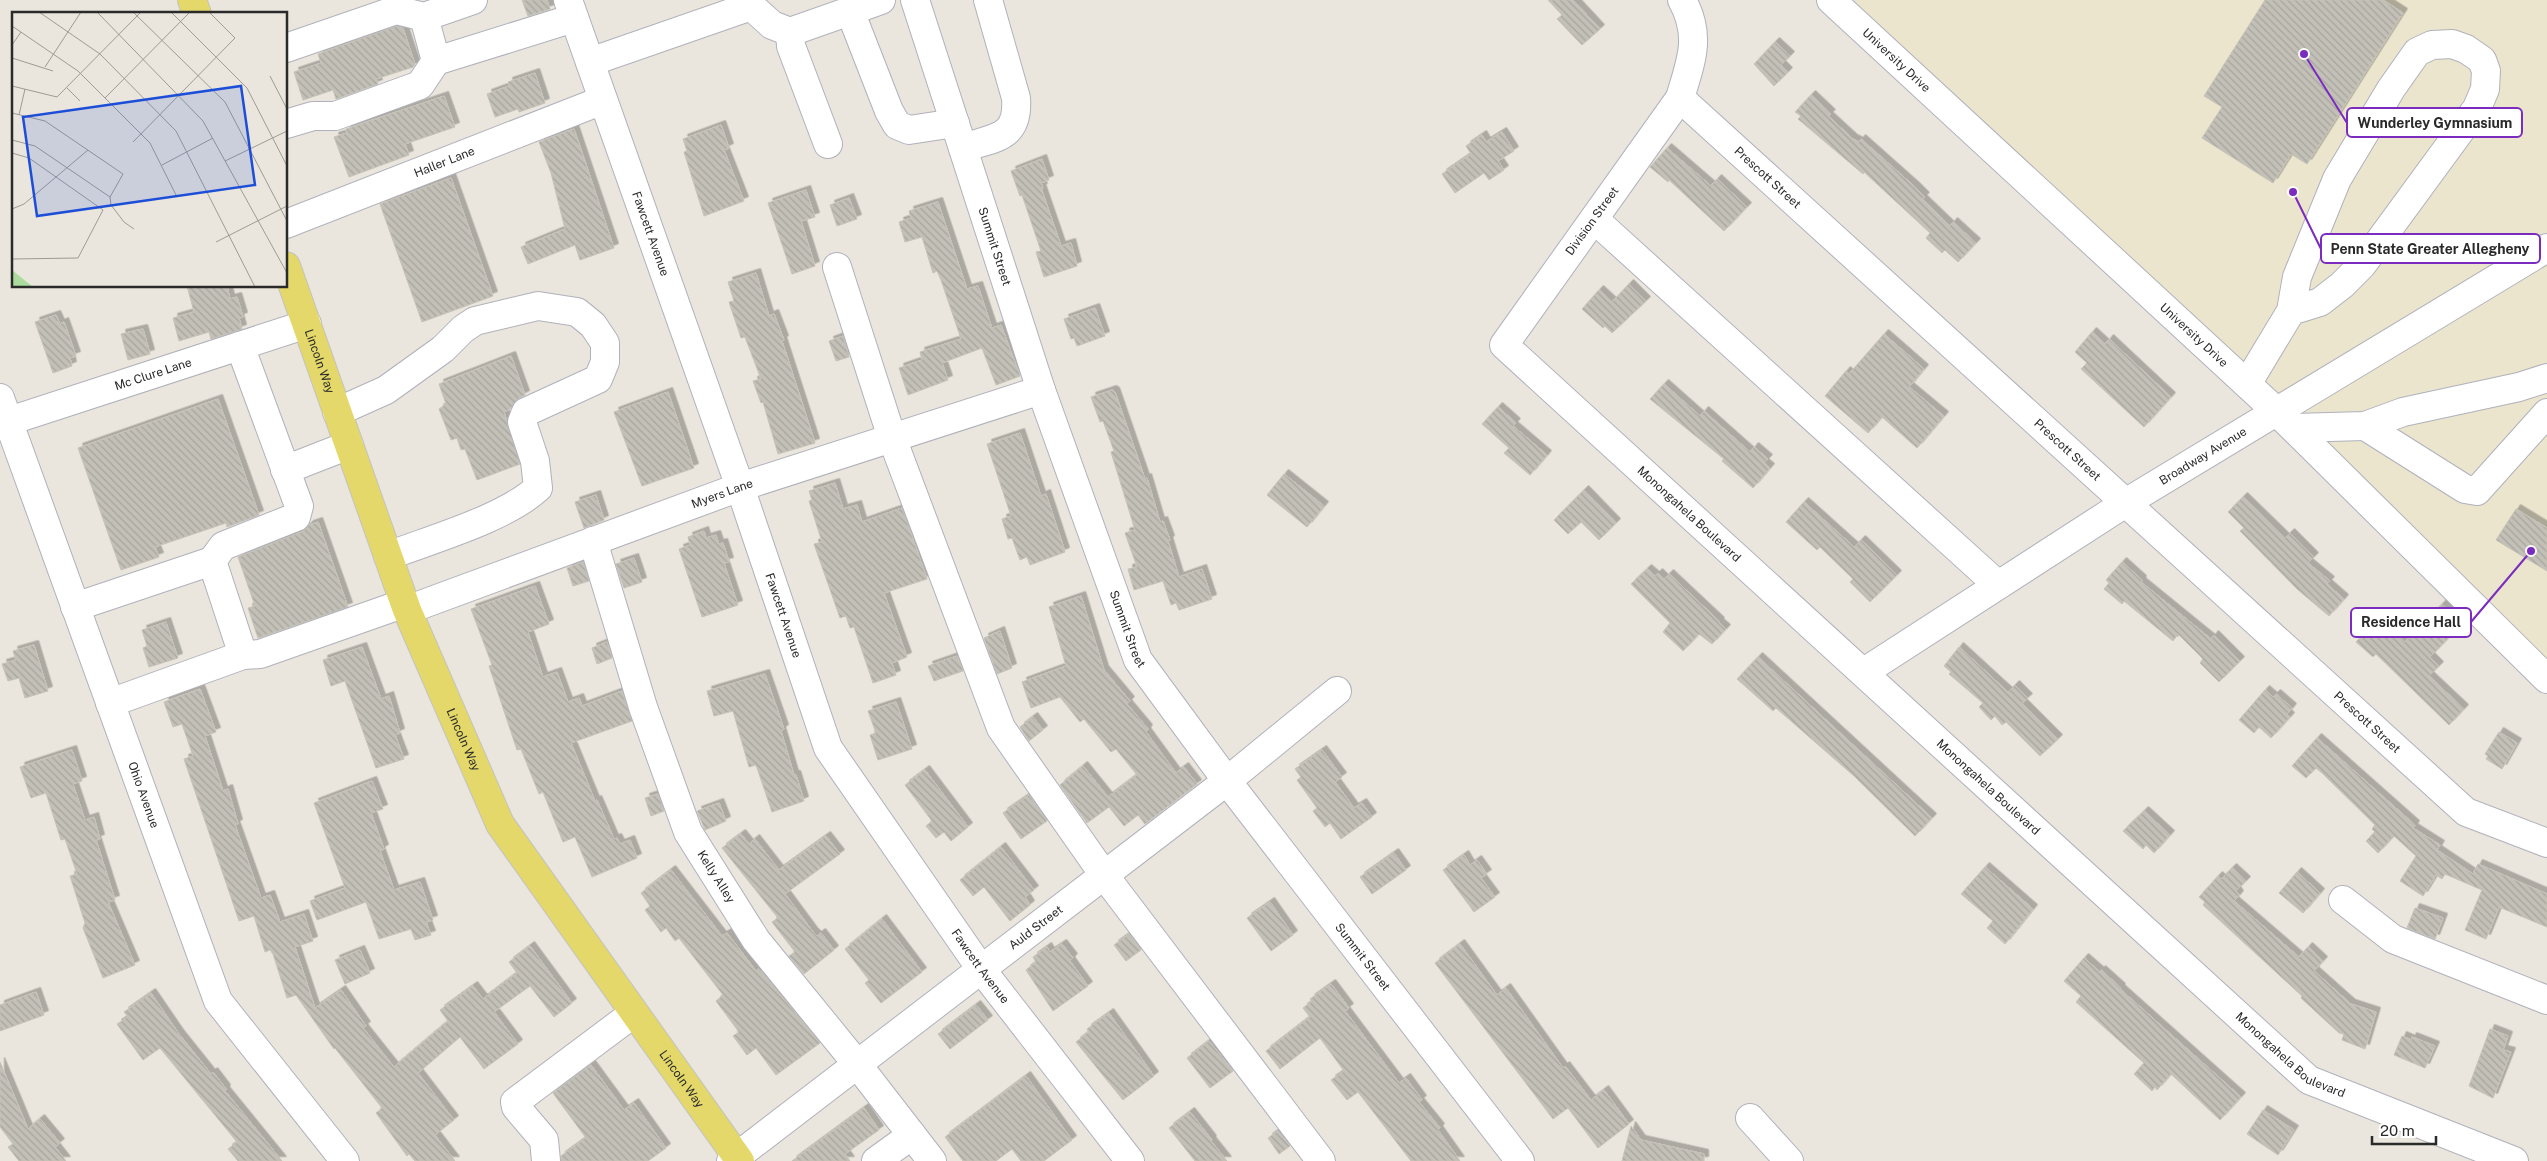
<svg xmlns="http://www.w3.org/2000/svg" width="2547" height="1161" font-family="'Public Sans',sans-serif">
  <defs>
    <pattern id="building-back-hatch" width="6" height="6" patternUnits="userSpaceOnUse" patternTransform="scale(1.25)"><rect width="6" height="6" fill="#c3c0b8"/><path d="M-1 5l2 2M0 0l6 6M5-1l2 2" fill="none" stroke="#a8a59e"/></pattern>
    <filter id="shadow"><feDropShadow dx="4.5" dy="-4.5" stdDeviation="0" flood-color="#0004"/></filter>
  </defs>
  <rect width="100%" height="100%" fill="#eae6dd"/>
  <path fill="#ebe5ce" d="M1831,0H2547V679Z"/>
  <path fill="url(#building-back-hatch)" stroke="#c6c2b7" filter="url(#shadow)" d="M522,0H547L550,9L528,16Z
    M1548,0H1573L1600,29L1582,45L1557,19L1562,15Z
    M2265,0H2383L2403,13L2307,164L2291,154L2273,183L2202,138L2222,107L2204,96Z
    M397,26L403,28L415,64L413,67L376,79L378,84L336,99L333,90L303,100L294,72L321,63L318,54Z
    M1775,42L1790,56L1781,65L1788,72L1774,86L1754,64Z
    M535,73L545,103L519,112L518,109L495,117L487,94L509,86L508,82Z
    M1811,95L1831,114L1828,116L1853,139L1859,142L1861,139L1915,187L1925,197L1922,199L1950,226L1953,222L1976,243L1958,262L1945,250L1942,253L1926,238L1930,233L1864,172L1863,174L1798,119L1801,116L1795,112Z
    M444,96L455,127L405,144L409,155L349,177L334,137L347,133L346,129Z
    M721,125L729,148L724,150L744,201L704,216L684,152L687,151L683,139Z
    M574,129L614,248L580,260L575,245L528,264L521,247L565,229L551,173L539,142Z
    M1502,132L1514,151L1498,161L1504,170L1489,180L1484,173L1455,193L1442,174L1471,154L1466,146L1482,135L1486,142Z
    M1667,148L1711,186L1717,179L1747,207L1724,231L1669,180L1668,182L1650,167Z
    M1042,159L1049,180L1041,183L1043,188H1041L1061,246L1071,243L1077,266L1044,277L1036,252L1041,251L1022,195L1020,196L1011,171Z
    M451,178L493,296L422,322L380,204Z
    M806,190L815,217L801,221L815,266L792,274L768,203Z
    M849,198L857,219L837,226L830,205Z
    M938,202L967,289L978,286L992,328L1001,325L1020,376L996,385L982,348L942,363L948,380L908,395L899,368L922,360L920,352L961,339L941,280L937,271L933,273L922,237L905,242L899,222L911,218L909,211Z
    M756,273L769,316L774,314L784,340L782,341L815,443L778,454L763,402L761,403L753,381L761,379L745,337L741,338L729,302L734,301L728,282Z
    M1629,284L1646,301L1612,333L1605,326L1603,328L1582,309L1599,290L1612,302Z
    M187,286H227L230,299L237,297L243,317L239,318L242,329L211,339L209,332L179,341L173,318L194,312Z
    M1095,308L1105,336L1077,346L1074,338L1071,339L1064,319Z
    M56,315L60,324L64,322L76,356L70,358L72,366L53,373L35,322Z
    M143,329L150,354L128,360L121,334Z
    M2092,332L2105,344L2109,339L2171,397L2144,427L2081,369L2087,363L2075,352Z
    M1884,334L1924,369L1909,387L1944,416L1917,448L1882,417L1868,433L1825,396L1846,371L1849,374Z
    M843,336L849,357L836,361L829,341Z
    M511,356L525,395L519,398L510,409L504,412L520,464L477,480L465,449L461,450L457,438L451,440L439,409L446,404L439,384Z
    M1664,384L1700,416L1704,411L1750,452L1754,447L1768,459L1764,463L1770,468L1753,488L1722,461L1724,459L1650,399Z
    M1112,390L1115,392L1145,479L1147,478L1160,522L1163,521L1170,540L1168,541L1179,577L1202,569L1212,599L1179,610L1176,603L1171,605L1163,581L1134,590L1128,569L1137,567L1125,533L1135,530L1111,452L1114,451L1103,421L1100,422L1091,397Z
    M668,392L694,468L642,486L614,412Z
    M218,399L259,515L227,527L226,523L155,547L159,557L121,570L78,448Z
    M1498,407L1516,423L1513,426L1547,455L1530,475L1504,453L1509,448L1482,424Z
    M1020,433L1041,496L1046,494L1065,552L1030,565L1027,557L1020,560L1012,538L1008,539L1002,519L1011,516L987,444Z
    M1284,474L1324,506L1307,527L1267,495Z
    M835,483L843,509L857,505L862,522L902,508L927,579L884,593L907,657L892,663L896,675L873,683L854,627L850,628L846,616L840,618L814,544L822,542L809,501L812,500L809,491Z
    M1584,490L1616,523L1599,540L1581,522L1568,534L1554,520Z
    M596,495L604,520L584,528L575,502Z
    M2243,497L2285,538L2290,533L2314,557L2308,563L2330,581L2327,584L2344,599L2329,616L2297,589L2240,531L2244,528L2228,512Z
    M1804,502L1854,547L1861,540L1897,575L1870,602L1850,582L1853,579L1820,547L1817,550L1786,522Z
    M2516,509L2547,528V571L2496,540Z
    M318,522L348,607L258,638L248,608L255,606L238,557L302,532L309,525Z
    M704,531L706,538L716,535L719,544L723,543L729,562L724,563L738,605L702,617L679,549L690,545L688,537Z
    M634,558L642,582L624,588L616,564Z
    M583,562L589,581L573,586L567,568Z
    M2122,562L2142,580L2141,582L2211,639L2214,635L2240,661L2219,682L2200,663L2203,659L2178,634L2173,641L2124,601L2122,604L2104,589L2109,583L2106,580Z
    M1647,569L1655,576L1658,573L1664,579L1669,574L1720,622L1719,623L1726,629L1712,644L1699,634L1683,651L1663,632L1670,623L1631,584Z
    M535,586L549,624L528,632L543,677L557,672L568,702L579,698L582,706L622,691L632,721L571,743L595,801L597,800L614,839L617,838L620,844L630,840L637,858L592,877L575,837L563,842L543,792L539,794L521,749L517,750L489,666L492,665L471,609Z
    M1081,596L1104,670L1130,701L1127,704L1148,729L1146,732L1176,773L1184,767L1197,784L1145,824L1138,815L1124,826L1109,807L1087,823L1060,785L1083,766L1108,797L1137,775L1116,749L1111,752L1084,719L1080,722L1060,697L1031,708L1022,682L1066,666L1049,607Z
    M2442,604L2462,624L2430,657L2439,666L2429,676L2464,709L2449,725L2376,654L2373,657L2356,642L2370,626L2378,634L2386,625L2405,642Z
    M166,622L178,658L149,667L143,648L147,646L142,630Z
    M1000,631L1012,668L997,674L984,638Z
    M607,642L612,658L597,664L592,648Z
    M34,645L48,691L25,698L19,678L8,681L2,664L16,660L13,651Z
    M362,647L381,699L389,696L400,733L395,735L404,759L376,768L345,681L331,686L323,660Z
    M1959,647L2008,692L2015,685L2028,698L2022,703L2058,739L2040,756L2006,722L2002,725L1995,716L1991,720L1979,707L1983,703L1949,674L1951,672L1944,666Z
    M957,656L963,671L934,681L928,666Z
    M1758,657L1932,818L1915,836L1854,776L1776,708L1773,711L1737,679Z
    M765,674L784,729L781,731L794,775H796L804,801L772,812L756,765L749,767L733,711L714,716L707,691Z
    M200,689L216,732L205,736L223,791L228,789L238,824L235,825L261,898L270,895L280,922L304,914L313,941L295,947L315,1008L341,990L366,1026L363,1028L394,1067L448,1021L440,1010L473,986L483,999L517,973L509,962L530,946L572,1003L554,1017L530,986L494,1012L518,1044L484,1069L460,1037L418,1073L454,1120L435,1135L455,1161H415L409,1154L407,1156L376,1113L382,1108L335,1048L334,1049L296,995L287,998L273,954L270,950L265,952L254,916L239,921L184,759L193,756L182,724L173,727L164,702Z
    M2265,690L2273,697L2276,694L2292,708L2287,714L2290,717L2271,738L2259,727L2254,733L2239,720Z
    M896,702L912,749L878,760L870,735L876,733L868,711Z
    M1033,717L1043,730L1029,741L1020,727Z
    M2499,732L2517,743L2502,769L2486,759L2488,756L2485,754Z
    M2317,738L2415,825L2413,828L2440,845L2437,850L2473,874L2478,864L2547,894V927L2499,907L2486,939L2465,930L2482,890L2445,874L2442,879L2436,875L2423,896L2400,881L2416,856L2394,836L2378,853L2366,841L2375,832L2372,829L2375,825L2322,773L2316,768L2306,778L2292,766Z
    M72,750L82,781L73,784L85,820L94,817L100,839L96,840L115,900L108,902L135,965L103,978L83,928L85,923L70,876L77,874L65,839L61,840L46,793L31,798L20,767Z
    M1322,750L1342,777L1335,782L1354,808L1362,803L1372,817L1341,839L1330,823L1325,827L1313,811L1317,808L1297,780L1301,777L1295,769Z
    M925,770L968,827L951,841L944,832L936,838L926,826L932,821L905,785Z
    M372,781L383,809L371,813L384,849L380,851L394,890L420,882L433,920L426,922L431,935L415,940L411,929L379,939L366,902L317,920L310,901L345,888L314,803Z
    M658,794L664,811L651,816L645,798Z
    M1029,795L1047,821L1021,839L1003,813Z
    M719,803L726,821L705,830L697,811Z
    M2144,811L2170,835L2154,853L2146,845L2143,849L2123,831Z
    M741,834L749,844L755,839L779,870L826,836L840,854L785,894L813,932L817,936L821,933L834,950L804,974L789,956L795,952L772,922L778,918L722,848Z
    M1001,847L1034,890L1025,897L1030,905L1010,921L984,887L973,896L960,880Z
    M1394,853L1406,870L1372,894L1360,877Z
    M1464,855L1470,865L1477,860L1487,874L1481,878L1495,897L1474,912L1443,870Z
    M1985,867L2033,909L2005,944L1987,928L1993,921L1961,894Z
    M2232,868L2246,881L2236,891L2239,895L2234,901L2299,957L2308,947L2323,961L2314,971L2351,1004L2376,1012L2365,1049L2342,1040L2344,1034L2339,1033L2301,998L2302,996L2203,905L2205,902L2199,897L2218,876L2221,879Z
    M671,870L722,936L727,933L756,971L759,969L820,1043L776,1075L756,1048L747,1055L733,1036L739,1032L716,1001L723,995L679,938L675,941L666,928L661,932L645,910L650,906L641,893Z
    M2297,872L2320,893L2303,913L2279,893Z
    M1270,902L1293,935L1271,951L1247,918Z
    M2415,908L2443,918L2435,939L2407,928Z
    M882,919L922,972L881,1003L865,983L869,980L845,949Z
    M1129,934L1141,950L1126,961L1114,945Z
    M1062,944L1073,958L1070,961L1088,986L1053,1011L1026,970L1036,962L1033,957L1047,947L1050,952Z
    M1460,944L1497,995L1506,988L1563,1068L1565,1066L1591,1100L1604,1090L1629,1124L1598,1148L1568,1108L1553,1119L1435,963Z
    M360,950L370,973L345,984L335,960Z
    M2084,958L2100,972L2101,970L2121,988L2120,989L2241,1097L2220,1120L2171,1074L2157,1090L2155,1087L2152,1091L2134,1074L2144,1063L2076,1002L2081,996L2064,981Z
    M1331,984L1349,1008L1345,1011L1399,1083L1406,1078L1422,1100L1419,1102L1440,1128L1438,1130L1460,1161H1411L1358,1092L1347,1100L1331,1080L1344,1071L1320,1038L1280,1069L1266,1051L1310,1017L1303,1008L1312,1001L1310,999Z
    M36,992L44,1015L0,1031V1005Z
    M151,993L179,1034L211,1074L213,1072L226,1089L225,1091L282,1161H238L228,1149L237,1142L160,1048L143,1060L117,1024L128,1017L124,1012Z
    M976,1005L988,1020L950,1049L938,1034Z
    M1109,1013L1154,1076L1123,1100L1076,1042L1089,1032L1087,1029Z
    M2490,1029L2508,1036L2503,1050L2511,1052L2493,1098L2469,1086Z
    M2402,1036L2411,1040L2412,1037L2435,1046L2425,1068L2394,1055Z
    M1209,1041L1233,1071L1210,1088L1187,1058Z
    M0,1062L28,1129L40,1119L60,1143L55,1147L66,1161H19L8,1147L13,1144L0,1127Z
    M591,1065L624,1110L634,1103L666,1148L648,1161H561V1156L586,1138L553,1093Z
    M1026,1076L1072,1140L1044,1161H1021L1012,1149L996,1161H963L945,1137Z
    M864,1108L879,1130L845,1154L850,1161H792Z
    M2263,1110L2294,1130L2278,1155L2247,1134Z
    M1190,1112L1212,1140L1211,1141L1227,1161H1195L1169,1128Z
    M1631,1126L1641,1140L1704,1154V1161H1622Z
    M1278,1131L1290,1146L1279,1154L1268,1138Z"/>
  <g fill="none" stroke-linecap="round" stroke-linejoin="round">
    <g stroke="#b0b1bc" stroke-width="30">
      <g id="minor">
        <path id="s1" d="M568,0L740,487L828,748L981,969L1130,1161"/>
        <path d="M749,0L751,6L772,25L790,32L881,0"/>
        <path id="s2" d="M915,0L1041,390L1138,660L1227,781L1520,1161"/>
        <path id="s3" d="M1682,0C1702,36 1691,61 1680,98L2466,812L2547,843"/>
        <path id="s4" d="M1831,0L2275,410L2547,679"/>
        <path d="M850,11L889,111L897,125L909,130L955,123"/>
        <path d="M424,17L436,61"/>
        <path d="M790,32L791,46L828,144"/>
        <path d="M286,48L396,10L424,17L473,0"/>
        <path d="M590,62L751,6"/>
        <path id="s5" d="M1680,98L1504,345L2309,1080L2514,1161"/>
        <path d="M286,124L313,116H335L420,85L436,61L574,18"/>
        <path d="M963,148C995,137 1019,139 1016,98L988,0"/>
        <path d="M1594,219L1998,585"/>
        <path id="s6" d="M286,224L603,100"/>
        <path d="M837,267L892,438L1001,728L1104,875L1321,1161"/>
        <path d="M2247,384L2291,311L2297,277L2337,179L2391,89L2417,52L2432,45L2452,44L2466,49L2482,60L2486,71L2485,89L2477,108L2362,265L2342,285L2320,302L2291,311"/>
        <path id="s7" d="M0,398L218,1001L345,1161"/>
        <path d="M337,412L386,390L443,349L463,329L475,321L538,306L577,312L593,325L605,343V362L598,379L526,412L522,422L535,461L538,488C504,519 432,539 388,556"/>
        <path id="s8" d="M0,424L307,324"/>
        <path d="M2365,426L2465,489L2477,491L2547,413"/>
        <path d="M2294,428L2365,426L2403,412L2519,387L2547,378"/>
        <path d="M285,470L349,445"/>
        <path id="s9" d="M593,541L643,707L688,832L756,940L857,1064L932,1161"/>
        <path d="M212,561L223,546L296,517L299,506L240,346"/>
        <path d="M75,607L212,561L243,655L110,703"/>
        <path id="s10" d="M407,610L740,487L1041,390"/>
        <path d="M243,655L260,654L405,603"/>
        <path id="s11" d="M1864,672L2127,502L2547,248"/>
        <path d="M2343,900L2393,939L2547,1000"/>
        <path d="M1750,1118L1789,1161"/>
        <path d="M546,1161L544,1140L516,1107L515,1102L634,1013"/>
        <path id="s12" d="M731,1161L1227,781L1337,691"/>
        <path d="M876,1161L912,1135"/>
      </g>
    </g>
    <g stroke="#c3c3c3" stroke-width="30">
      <g id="major">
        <path d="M192,0L197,14"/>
        <path id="s13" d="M286,266L407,610L500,824L740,1161"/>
      </g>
    </g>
    <use href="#minor" stroke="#fff" stroke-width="28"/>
    <use href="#major" stroke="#e3d869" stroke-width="28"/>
  </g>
  <g text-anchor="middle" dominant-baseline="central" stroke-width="4.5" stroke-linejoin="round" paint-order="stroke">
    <g font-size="12" fill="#2a2a2a" stroke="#fff">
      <text stroke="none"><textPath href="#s4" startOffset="89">University Drive</textPath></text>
      <text stroke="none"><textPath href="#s6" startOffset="170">Haller Lane</textPath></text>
      <text stroke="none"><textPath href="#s3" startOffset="220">Prescott Street</textPath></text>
      <text transform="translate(1592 221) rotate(-54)">Division Street</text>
      <text stroke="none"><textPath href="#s1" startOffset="248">Fawcett Avenue</textPath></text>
      <text stroke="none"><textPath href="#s2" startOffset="259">Summit Street</textPath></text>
      <text stroke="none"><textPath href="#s4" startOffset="494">University Drive</textPath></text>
      <text stroke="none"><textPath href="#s13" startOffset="101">Lincoln Way</textPath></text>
      <text stroke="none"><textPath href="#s8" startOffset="161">Mc Clure Lane</textPath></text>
      <text stroke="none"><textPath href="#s3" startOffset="625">Prescott Street</textPath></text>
      <text stroke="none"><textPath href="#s11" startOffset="402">Broadway Avenue</textPath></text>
      <text stroke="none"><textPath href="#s10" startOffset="336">Myers Lane</textPath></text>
      <text stroke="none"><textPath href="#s5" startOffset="554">Monongahela Boulevard</textPath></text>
      <text stroke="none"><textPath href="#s1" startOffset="652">Fawcett Avenue</textPath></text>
      <text stroke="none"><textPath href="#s2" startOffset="664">Summit Street</textPath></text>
      <text stroke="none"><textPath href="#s3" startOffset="1030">Prescott Street</textPath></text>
      <text stroke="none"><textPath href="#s13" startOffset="506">Lincoln Way</textPath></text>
      <text stroke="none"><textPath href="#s5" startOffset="959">Monongahela Boulevard</textPath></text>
      <text stroke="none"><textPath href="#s7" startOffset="422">Ohio Avenue</textPath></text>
      <text stroke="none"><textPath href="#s9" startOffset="359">Kelly Alley</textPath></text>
      <text stroke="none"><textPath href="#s12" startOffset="384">Auld Street</textPath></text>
      <text stroke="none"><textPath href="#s2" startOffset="1069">Summit Street</textPath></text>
      <text stroke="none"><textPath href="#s1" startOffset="1058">Fawcett Avenue</textPath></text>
      <text stroke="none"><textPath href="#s5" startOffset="1364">Monongahela Boulevard</textPath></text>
      <text stroke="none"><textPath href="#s13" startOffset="911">Lincoln Way</textPath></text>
    </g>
  </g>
  <g transform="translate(12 12)">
    <rect width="275" height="275" fill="#eae6dd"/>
    <path d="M0,258L21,275H0Z" fill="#abdc9e"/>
    <path fill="none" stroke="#9d9b95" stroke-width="1" d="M27,0L88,42L164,119L243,275M85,0L191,109L275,261M121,0L213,90L275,209M159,0L235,76L275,154M0,14L66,59L138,131L165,185M0,33L9,20M0,46L41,59M33,55L69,0M258,64L275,97M0,74L45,85L129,0M55,76L68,89M93,86L178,0M0,101L33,109L111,162L98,185M7,103L13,77M0,128L23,134L98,185L99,193L112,210L122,217M121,130L223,26L197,0M0,141L17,146L91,198L66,246L0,247M213,149L275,119M150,153L201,126M0,197L12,192L76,138M204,230L275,194"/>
    <path fill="#1d4ed8" fill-opacity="0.15" stroke="#1d4ed8" stroke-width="2.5" d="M229,74L243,173L25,204L11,105Z"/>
    <rect width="275" height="275" fill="none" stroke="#2a2a2a" stroke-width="2.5"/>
  </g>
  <path fill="none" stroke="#7b2cbf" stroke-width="2" d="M2304 54L2347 123M2293 192L2321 249M2531 551L2471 622"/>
  <g fill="#7b2cbf" stroke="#fff" stroke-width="2">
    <circle cx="2304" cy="54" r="5"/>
    <circle cx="2293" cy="192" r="5"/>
    <circle cx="2531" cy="551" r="5"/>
  </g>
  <g fill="#fff" stroke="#7b2cbf" stroke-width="2">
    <rect x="2347" y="108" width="175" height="29" rx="5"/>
    <rect x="2321" y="234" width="219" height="29" rx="5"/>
    <rect x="2351" y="608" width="120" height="29" rx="5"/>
  </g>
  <g font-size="14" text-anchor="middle" font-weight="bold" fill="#2a2a2a">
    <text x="2435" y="128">Wunderley Gymnasium</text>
    <text x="2430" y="254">Penn State Greater Allegheny</text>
    <text x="2411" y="627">Residence Hall</text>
  </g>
  <path d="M2372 1136v8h64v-8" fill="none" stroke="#2a2a2a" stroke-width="2.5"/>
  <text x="2380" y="1136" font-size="15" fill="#2a2a2a" stroke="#ffffff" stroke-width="4" paint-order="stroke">20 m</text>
</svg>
